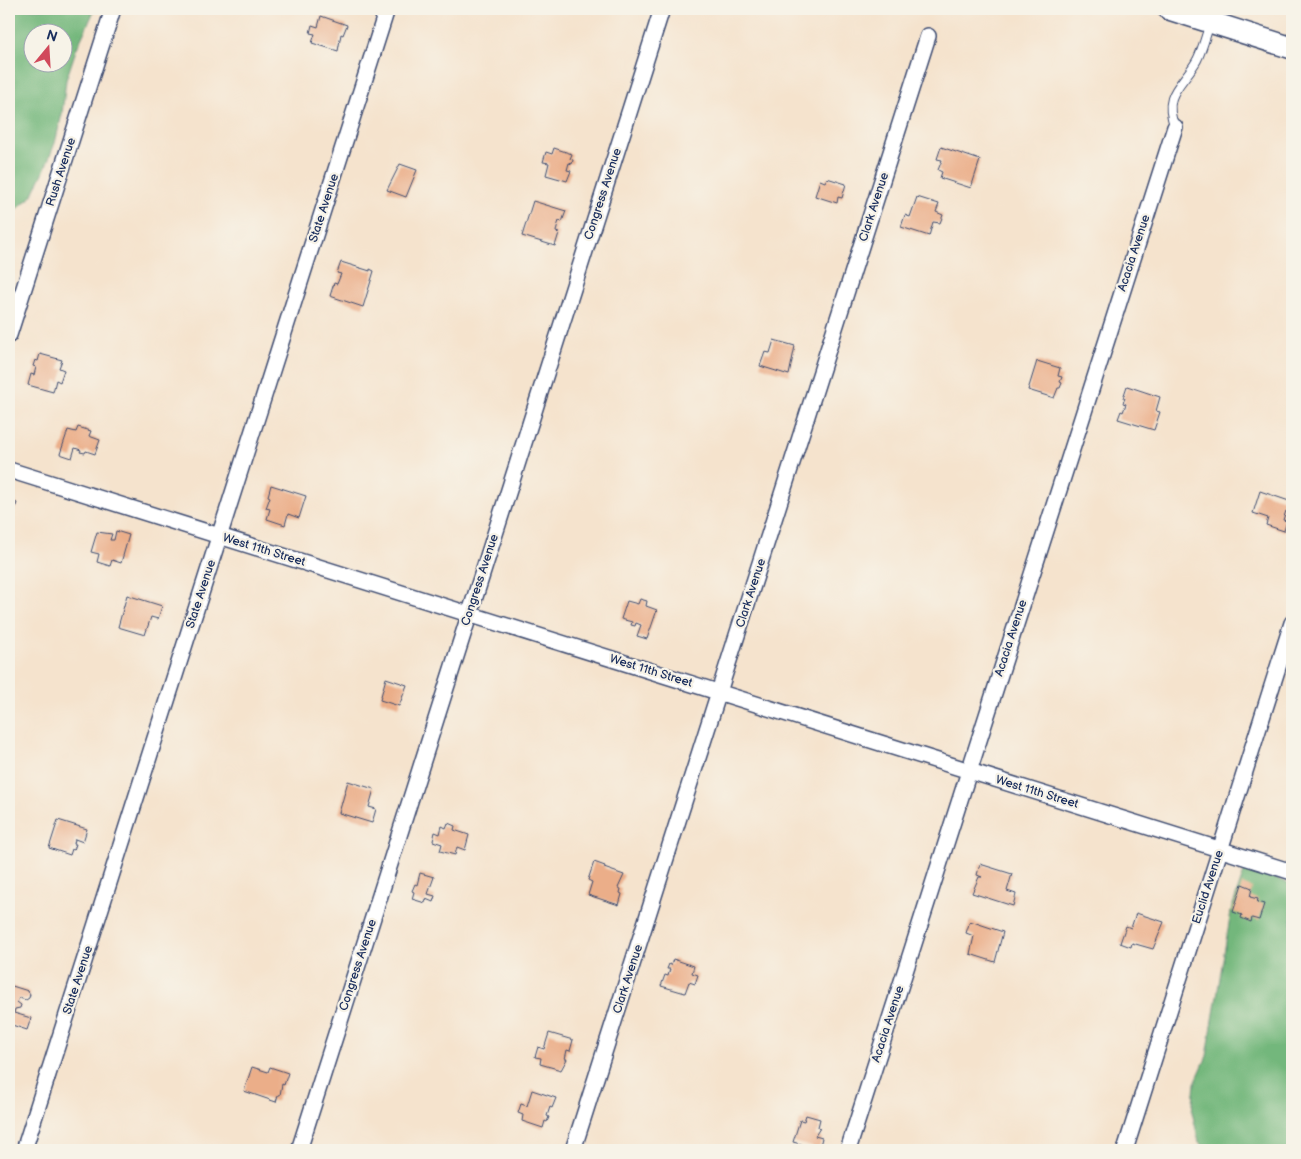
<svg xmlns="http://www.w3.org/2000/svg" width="1301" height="1159" font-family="'Balsamiq Sans',sans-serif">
  <rect width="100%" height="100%" fill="#f7f3e8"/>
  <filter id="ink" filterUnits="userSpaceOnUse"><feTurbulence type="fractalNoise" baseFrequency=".02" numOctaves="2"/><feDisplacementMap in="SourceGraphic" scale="10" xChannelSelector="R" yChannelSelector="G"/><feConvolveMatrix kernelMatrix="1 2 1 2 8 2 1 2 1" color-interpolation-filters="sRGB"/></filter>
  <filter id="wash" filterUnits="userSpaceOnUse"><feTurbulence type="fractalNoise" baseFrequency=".0096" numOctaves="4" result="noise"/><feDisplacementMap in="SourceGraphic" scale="20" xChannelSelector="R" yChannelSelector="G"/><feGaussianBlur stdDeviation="1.12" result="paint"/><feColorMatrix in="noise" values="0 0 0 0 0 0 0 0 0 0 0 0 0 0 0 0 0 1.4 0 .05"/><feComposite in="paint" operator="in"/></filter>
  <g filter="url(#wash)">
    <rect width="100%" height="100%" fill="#f5e3cd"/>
    <path fill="#73b77b" stroke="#47736c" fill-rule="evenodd" d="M9,9H95L76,50L66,80L62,114L55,143L44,171L32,196L9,215ZM32,32H62V62H32Z
      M1245,869L1292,884V1150H1209L1199,1142L1192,1112L1195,1083L1207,1056L1231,911Z"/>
    <g id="blocks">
      <path fill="#ebae89" d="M321,16L347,25L343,35L341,34L338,51L312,43L315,34L310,33L312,25L318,27Z
        M941,147L980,160L971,188L940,178L942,172L938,170L942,160L937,159Z
        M554,148L572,154L570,159L573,160L572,164L569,163L567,170L571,171L567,181L546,175L549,163L543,162L546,152L552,154Z
        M400,164L417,170L406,197L387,190Z
        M827,178L846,184L842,198L838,197L837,203L815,196L820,180L825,182Z
        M917,197L939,204L936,212L943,215L940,223L933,222L929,236L901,227L905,215L910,217Z
        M533,201L566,211L562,222L559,221L557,227L556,232L559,233L555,246L522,236Z
        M341,262L370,271V269L374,271L363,307L330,296L334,283L337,284L341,274L337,273Z
        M774,340L795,346L789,375L760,366L765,352L770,353Z
        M40,354L62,360L59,368L64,370L60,382L56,380L53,392L28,385L31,374L34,375L36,367L33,366L35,360L38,361Z
        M1037,361L1060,368L1058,376L1062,377L1060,382L1062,383L1060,388H1058L1054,398L1028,390Z
        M1127,386L1160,397L1156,411L1160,412L1154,430L1118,419L1121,411L1123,412L1126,404L1123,403L1125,398H1123Z
        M78,427L91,431L89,436L100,440L95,454L86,451L85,453L80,452L81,450L75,448L72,458L60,454L68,430L76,432Z
        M271,485L306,496L299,518L288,514L285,525L267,519L270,509L266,508L270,497L268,496Z
        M1260,491L1292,502V513L1286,511L1283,520L1287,521L1284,531L1266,525L1268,518L1253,513Z
        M9,500L17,503L9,526Z
        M116,531L129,535L121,563L112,560L110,566L97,562L99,554L91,552L97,532L112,534L110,540H114Z
        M127,595L162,606L158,619L151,617L145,635L118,627Z
        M640,599L647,601L646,606L657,610L647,639L637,636L641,625L636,623L635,626L631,625L632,622L621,619L627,601L638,604Z
        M386,678L407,685L399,706L380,700Z
        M348,781L374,789L369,807L376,809L372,823L339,813Z
        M58,820L87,829L83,842L75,839L74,844H76L74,850L72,849L70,855L49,848Z
        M448,823L455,826L454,830L469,835L465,850L457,847L455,855L440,851L442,844L433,841L435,832L440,834L442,826L446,828Z
        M594,862L605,866L604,868L624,875L618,888L621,889L620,893L622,894L619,905L588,895L592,882L588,880Z
        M980,864L1012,874L1007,891L1016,894L1013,906L972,893L979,877H982L977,875Z
        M420,873L434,877L428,894L435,896L433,902L426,899L425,903L412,899L414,892L412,891L415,884L417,885Z
        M1242,884L1252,888L1250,897L1258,899L1257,902L1264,904L1259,920L1252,918L1251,922L1241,918L1242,915L1233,912Z
        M1136,913L1164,922L1153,949L1132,943L1131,947L1120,943L1126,926L1131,928Z
        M970,921L1003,932L995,962L970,954L974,936L966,933Z
        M673,959L694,966L692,973L698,975L695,984L689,982L685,993L661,986L665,975L668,976L670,969H667L669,964L671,965Z
        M9,985L28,991L30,994L29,998L26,1000L19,998L17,1002L21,1005L20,1008L15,1009L14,1013L31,1018L27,1030L9,1024Z
        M549,1033L573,1040L570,1051L567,1050L565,1059H567L561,1070L540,1064L541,1058L535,1057L538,1047L544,1049Z
        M252,1067L268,1072L270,1067L288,1073L284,1085L282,1084L280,1095H278L276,1102L244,1091Z
        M532,1090L556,1098L552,1108L550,1107L547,1116L549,1117L547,1122L545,1121L543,1128L522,1121L523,1115L518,1113L521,1104L527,1106Z
        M806,1115L820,1119L818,1127L820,1128L815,1136L822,1138L819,1149L793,1142L800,1120L804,1121Z"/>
    </g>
  </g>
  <g filter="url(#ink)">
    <use href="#blocks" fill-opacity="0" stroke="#3c4a6f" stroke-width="1"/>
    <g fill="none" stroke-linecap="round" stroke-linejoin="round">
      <g stroke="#3c4a6f" stroke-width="10">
        <path id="lane" d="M1175,127C1161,94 1183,85 1197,60C1203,48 1206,35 1210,23"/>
      </g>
      <g stroke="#3c4a6f" stroke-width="18">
        <path id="street" d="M9,335L113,9
          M9,470L1292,872
          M24,1150L387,9
          M299,1150L662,9
          M573,1150L928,36
          M848,1150L1175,127
          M1125,1150L1292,623"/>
      </g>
      <g stroke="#3c4a6f" stroke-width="24">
        <path id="secondary" d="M1169,9L1292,48"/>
      </g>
      <use href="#lane" stroke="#fff" stroke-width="8"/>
      <use href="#street" stroke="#fff" stroke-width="15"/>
      <use href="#secondary" stroke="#fff" stroke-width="21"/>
    </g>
  </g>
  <g text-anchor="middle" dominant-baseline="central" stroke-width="4.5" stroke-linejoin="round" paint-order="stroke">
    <g font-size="12" fill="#1b2f5e" stroke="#f7f3e8">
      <text transform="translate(61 172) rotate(-72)">Rush Avenue</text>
      <text transform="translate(603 194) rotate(-72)">Congress Avenue</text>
      <text transform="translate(874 207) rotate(-72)">Clark Avenue</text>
      <text transform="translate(324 208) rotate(-72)">State Avenue</text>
      <text transform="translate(1134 253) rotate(-72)">Acacia Avenue</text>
      <text transform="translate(264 550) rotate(17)">West 11th Street</text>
      <text transform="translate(480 580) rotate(-72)">Congress Avenue</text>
      <text transform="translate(751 593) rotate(-72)">Clark Avenue</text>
      <text transform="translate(201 594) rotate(-72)">State Avenue</text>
      <text transform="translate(1011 638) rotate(-72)">Acacia Avenue</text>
      <text transform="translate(651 671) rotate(17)">West 11th Street</text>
      <text transform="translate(1037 792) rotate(17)">West 11th Street</text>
      <text transform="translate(1208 887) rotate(-72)">Euclid Avenue</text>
      <text transform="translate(358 965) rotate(-72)">Congress Avenue</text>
      <text transform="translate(628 979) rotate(-72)">Clark Avenue</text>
      <text transform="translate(78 980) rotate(-72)">State Avenue</text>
      <text transform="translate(888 1024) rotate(-72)">Acacia Avenue</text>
    </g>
  </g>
  <rect width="1301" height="1159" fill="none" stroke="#f7f3e8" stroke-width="30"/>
  <g transform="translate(48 48) rotate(18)"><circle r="24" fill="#f7f3e8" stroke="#9fa5b1"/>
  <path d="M0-4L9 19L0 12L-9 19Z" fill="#d1495b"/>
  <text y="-8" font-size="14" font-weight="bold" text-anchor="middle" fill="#1b2f5e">N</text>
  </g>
</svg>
